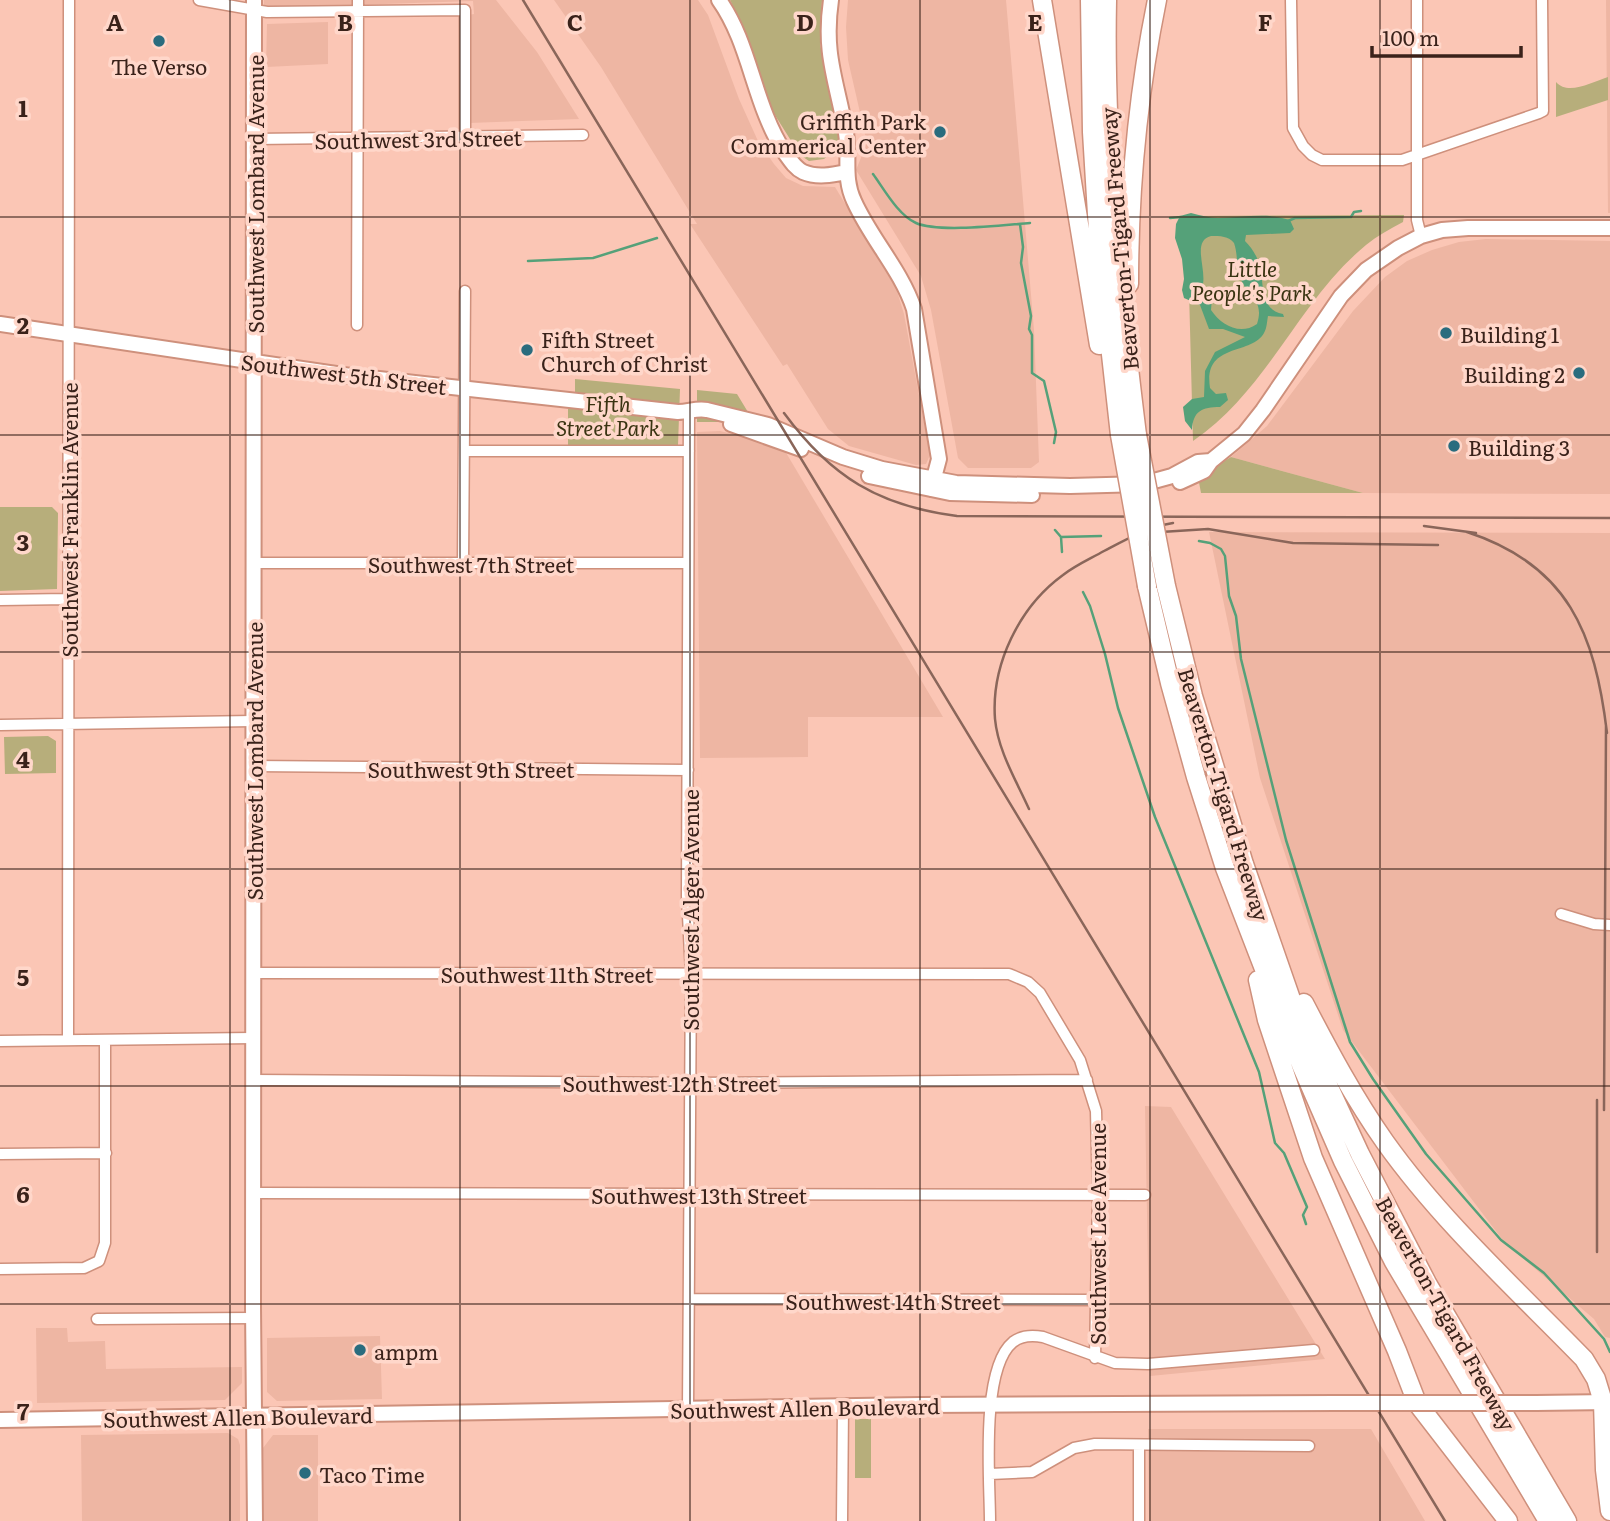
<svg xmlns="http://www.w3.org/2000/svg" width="1610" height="1521" font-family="Literata,serif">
  <rect width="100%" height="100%" fill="#fbc6b5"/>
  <path fill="#eeb6a3" d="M264,0H496L537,52L579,119L469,123L468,15L474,14L473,1L264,8Z
    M554,0H698L708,15L739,99L758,141L774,164L786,178L803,186L835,187L896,288L904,314L930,455L926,464L916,465L849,446L828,429L787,364L783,366L690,224H697L601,67Z
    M848,0H1006L1034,330L1039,462L1031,468H968L958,458L931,310L921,276L856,170L867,143L848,60L846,27Z
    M1606,0H1610V213H1608Z
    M328,22V64L266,67L267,24Z
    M1486,239L1610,241V494L1363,493L1231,457L1267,426L1353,311L1385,277L1407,261L1432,250L1459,242Z
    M720,431L758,440L785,451L943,717H808V757L700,758L697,432Z
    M1209,532L1610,533V1338L1605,1337L1594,1319L1505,1243L1343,1030L1260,778Z
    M1145,1106L1171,1107L1325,1359L1150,1376Z
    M67,1328L68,1342L105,1341L106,1369L242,1367V1383L225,1400L37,1403L36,1328Z
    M380,1336L382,1399L277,1401L267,1392V1338Z
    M1148,1429H1371L1425,1521H1149Z
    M228,1433L238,1439L240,1445V1521H82L81,1435Z
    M273,1435H318V1521H264L263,1448Z"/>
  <path fill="#b7ae7b" d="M730,0H822L820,44L839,137L837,148L824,159L809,161L800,155L773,112L742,25Z
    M1608,77V100L1556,117V82C1568,96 1592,82 1608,77Z
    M1404,215L1403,222C1390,229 1377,236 1366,245C1298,301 1269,389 1193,441L1187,216Z
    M575,379L680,389L678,445H568V409H575Z
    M697,390L737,394L754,422H697Z
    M1231,457L1363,493H1201L1198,477Z
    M0,507H52L58,513L57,589L0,591Z
    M48,736L56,741V773L5,774L4,737Z
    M855,1419H871V1478H855Z"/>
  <path fill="#55a179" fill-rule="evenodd" d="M1191,213C1200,215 1209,218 1218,218C1242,218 1266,212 1290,220L1294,229L1290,233L1246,235L1245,241C1252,248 1257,256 1260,266C1264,284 1260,310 1283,314L1284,317L1268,316C1267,321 1267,328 1264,333C1251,356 1203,342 1210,388L1216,394L1226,393L1228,400L1220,407C1202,407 1193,411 1192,430L1185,421L1183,407L1192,399L1204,397L1205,371L1215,352L1245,337L1223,329H1209L1200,305L1184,298L1182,290L1184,279L1182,259L1175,238L1176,224L1180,216ZM1211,236C1220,236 1229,236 1234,243C1238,254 1236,266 1240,277C1247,297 1265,299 1257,324C1240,336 1221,325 1211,310L1212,298L1203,284C1206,267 1192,241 1211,236Z"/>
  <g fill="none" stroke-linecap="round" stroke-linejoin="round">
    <path stroke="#55a179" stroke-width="2.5" d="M873,174C884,189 898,215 916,223C939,233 1003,225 1030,223
      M1170,218L1181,217
      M1288,221L1295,218L1351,217L1354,212L1361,211
      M1020,224L1023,247L1021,263L1031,316L1029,329L1032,335V373L1044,381L1056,432L1054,443
      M528,261L593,258L657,238
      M1055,530L1061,537L1062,552
      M1061,537L1101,536
      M1199,541L1210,543L1221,549L1225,556L1229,596L1236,616L1241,659L1286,840L1350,1042L1373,1079L1426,1154L1501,1240L1544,1273L1604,1339L1610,1352
      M1083,592L1090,606L1105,654L1118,708L1155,817L1259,1072L1275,1143L1284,1153L1307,1207L1303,1215L1306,1224"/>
    <g stroke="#ce907c" stroke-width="13">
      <path id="street" d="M199,0L267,12L465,10V137
        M1291,0L1293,128L1303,146L1312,155L1322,160H1402L1539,113L1543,111L1542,0
        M1417,0V220L1421,236
        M254,139L583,135
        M357,325L358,0
        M464,451H689
        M254,563H688
        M463,563L465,291
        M0,600L68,599
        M0,725L253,721
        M253,766L688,770
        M1561,914L1594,924L1610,925
        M253,973L1009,974L1028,982L1040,993L1080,1060L1096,1111L1098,1195L1095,1358
        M68,1040L69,0
        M0,1041L253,1038
        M253,1080L690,1083L1087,1080
        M0,1154L106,1153
        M253,1193L1145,1195
        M0,1269L84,1268L99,1261L105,1243V1040
        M689,1299L1097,1300
        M97,1319L253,1318
        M688,1408L691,974L687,896L689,412
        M1139,1445V1521
        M990,1474L1032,1472L1074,1448L1095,1444L1309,1446
        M842,1521L843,1406
        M990,1521C990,1481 980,1369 1013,1342C1022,1335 1032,1335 1043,1337L1115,1363L1148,1364L1314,1350"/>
    </g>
    <g stroke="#ce907c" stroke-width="18">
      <path id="secondary" d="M254,0L253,1307L255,1521
        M719,0C751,45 753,104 785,153C790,160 795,168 803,172C817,178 832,175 846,172
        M831,0C823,55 837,81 846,133C850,157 843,178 854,201C871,239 901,270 914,309L939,459L931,489
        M0,324L343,375L678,412C689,412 696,408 707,410L768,425L843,457L882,469L956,483L1070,486L1143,484L1172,476L1198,462L1211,461
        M731,424L801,449
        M869,476L950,493L1032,495
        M1180,482L1204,471L1211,461L1244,434L1263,410L1341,296L1366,270L1398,248L1421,236L1442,230L1468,228H1610
        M1536,1403L1610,1402
        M0,1420L920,1405L1336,1403"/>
    </g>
    <g stroke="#ce907c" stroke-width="21">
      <path id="highway" d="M1042,0L1099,345
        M1090,0L1092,132L1099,247L1120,435
        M1107,0C1104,146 1119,290 1137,435
        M1129,284C1129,190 1138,93 1157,0
        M1147,586L1170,683L1196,777L1225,868L1302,1067L1343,1161L1394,1262L1548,1521
        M1166,586L1193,696L1244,864L1292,1002L1321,1070L1360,1154L1427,1283L1567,1521
        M1258,980L1267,1020L1313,1158L1397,1351L1417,1403L1508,1521
        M1304,1003C1329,1051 1354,1098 1385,1142C1442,1222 1516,1289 1584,1359L1596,1379L1603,1402L1605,1470L1610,1511"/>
    </g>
    <use href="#street" stroke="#fff" stroke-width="10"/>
    <use href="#secondary" stroke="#fff" stroke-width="14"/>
    <use href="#highway" stroke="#fff" stroke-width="18"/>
    <path stroke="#8a665a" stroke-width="2.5" d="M523,0L1445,1521
      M784,413C831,477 879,506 957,516L1610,518
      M1424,526L1476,533
      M1161,532L1208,529L1293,543L1438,545
      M1467,532C1568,565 1595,633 1607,733
      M1029,809C1016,780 998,751 995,719C991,665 1019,607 1063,575C1076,565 1090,559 1104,551C1127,539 1148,527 1173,523
      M1604,1110L1606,725
      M1597,1252V1100"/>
    <g stroke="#ce907c" stroke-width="18" stroke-linecap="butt">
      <path id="secondary-bridge" d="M1336,1403H1536"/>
    </g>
    <g stroke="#ce907c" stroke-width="21" stroke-linecap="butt">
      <path id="highway-bridge" d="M1120,435L1147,586
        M1137,435L1166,586"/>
    </g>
    <use href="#secondary-bridge" stroke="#fff" stroke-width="14"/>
    <use href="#highway-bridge" stroke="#fff" stroke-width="18"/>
  </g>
  <path fill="none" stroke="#3a221a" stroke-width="2" stroke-opacity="0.55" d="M230,0V1521M460,0V1521M690,0V1521M920,0V1521M1150,0V1521M1380,0V1521M0,217H1610M0,435H1610M0,652H1610M0,869H1610M0,1086H1610M0,1304H1610"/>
  <g fill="#2a6c7e" stroke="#ffd7ca" stroke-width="2.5">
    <circle cx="159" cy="41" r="7"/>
    <circle cx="940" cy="132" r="7"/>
    <circle cx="1446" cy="333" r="7"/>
    <circle cx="527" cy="350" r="7"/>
    <circle cx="1579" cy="373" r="7"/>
    <circle cx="1454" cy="446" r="7"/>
    <circle cx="360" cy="1350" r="7"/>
    <circle cx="305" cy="1473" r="7"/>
  </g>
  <g text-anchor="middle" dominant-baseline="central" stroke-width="7" stroke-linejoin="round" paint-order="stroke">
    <g font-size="21" fill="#3a221a" stroke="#ffd7ca" text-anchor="start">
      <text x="159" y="65" text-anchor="middle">The Verso</text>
      <text x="926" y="120" text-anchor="end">Griffith Park<tspan x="926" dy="24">Commerical Center</tspan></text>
      <text x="1460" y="333">Building 1</text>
      <text x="541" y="338">Fifth Street<tspan x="541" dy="24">Church of Christ</tspan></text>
      <text x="1565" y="373" text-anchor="end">Building 2</text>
      <text x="1468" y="446">Building 3</text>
      <text x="374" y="1350">ampm</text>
      <text x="319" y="1473">Taco Time</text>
    </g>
    <g font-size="21" fill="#3a221a" stroke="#ffd7ca">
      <text transform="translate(418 138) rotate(-1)">Southwest 3rd Street</text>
      <text transform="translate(254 194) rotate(-90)">Southwest Lombard Avenue</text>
      <text transform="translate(1118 239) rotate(-95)">Beaverton-Tigard Freeway</text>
      <text transform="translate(344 373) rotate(7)">Southwest 5th Street</text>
      <text transform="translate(68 520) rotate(-90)">Southwest Franklin Avenue</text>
      <text x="471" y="563">Southwest 7th Street</text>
      <text transform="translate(253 761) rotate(-90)">Southwest Lombard Avenue</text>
      <text x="471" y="768">Southwest 9th Street</text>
      <text transform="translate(1225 794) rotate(73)">Beaverton-Tigard Freeway</text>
      <text transform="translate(689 910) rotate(-90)">Southwest Alger Avenue</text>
      <text x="547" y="973">Southwest 11th Street</text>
      <text x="670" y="1082">Southwest 12th Street</text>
      <text x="699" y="1194">Southwest 13th Street</text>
      <text transform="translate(1096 1234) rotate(-90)">Southwest Lee Avenue</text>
      <text x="893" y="1300">Southwest 14th Street</text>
      <text transform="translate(1447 1313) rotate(61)">Beaverton-Tigard Freeway</text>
      <text transform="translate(805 1407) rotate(-1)">Southwest Allen Boulevard</text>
      <text transform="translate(238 1416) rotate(-1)">Southwest Allen Boulevard</text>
    </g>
    <g font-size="21" font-style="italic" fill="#393311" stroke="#ffd7ca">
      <text x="1252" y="267">Little<tspan x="1252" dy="24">People's Park</tspan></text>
      <text x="608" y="402">Fifth<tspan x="608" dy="24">Street Park</tspan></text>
    </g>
  </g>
  <g font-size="23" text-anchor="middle" font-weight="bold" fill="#3a221a" stroke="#ffd7ca" stroke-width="7" stroke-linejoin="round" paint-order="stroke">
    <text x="115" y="31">A</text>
    <text x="345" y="31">B</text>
    <text x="575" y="31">C</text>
    <text x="805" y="31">D</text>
    <text x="1035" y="31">E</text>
    <text x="1265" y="31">F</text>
    <text x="23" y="117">1</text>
    <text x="23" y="334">2</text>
    <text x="23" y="551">3</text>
    <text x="23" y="768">4</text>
    <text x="23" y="986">5</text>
    <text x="23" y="1203">6</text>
    <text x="23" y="1420">7</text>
  </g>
  <path d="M1372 46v10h149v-10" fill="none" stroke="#3a221a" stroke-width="3.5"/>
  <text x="1382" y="46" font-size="21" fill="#3a221a" stroke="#ffd7ca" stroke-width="5" paint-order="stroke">100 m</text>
</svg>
